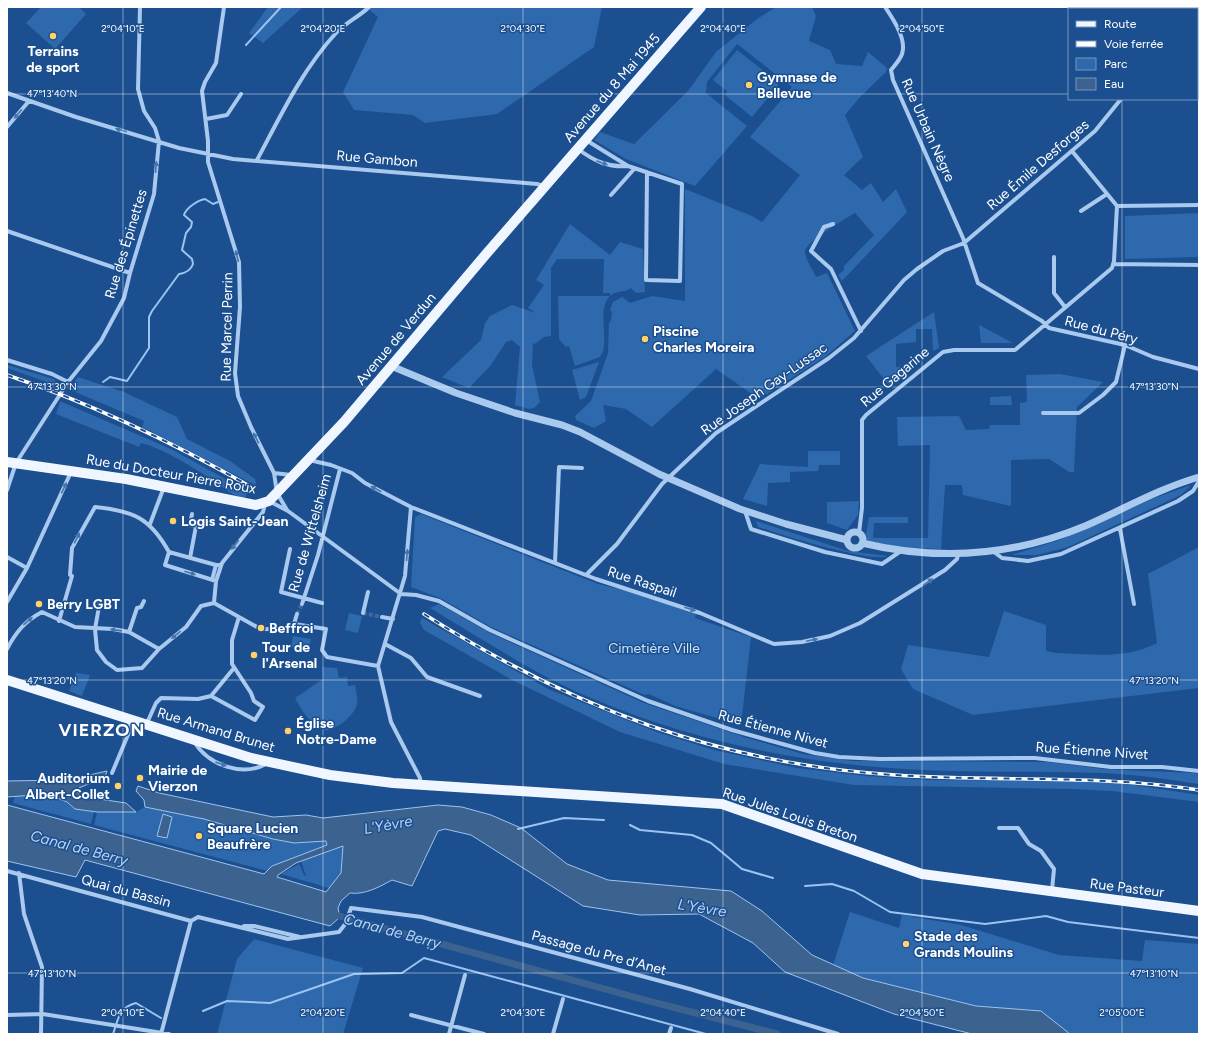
<svg xmlns="http://www.w3.org/2000/svg" width="1206" height="1041" font-family="Figtree,sans-serif">
  <rect width="100%" height="100%" fill="#1b4f8f"/>
  <path fill="#2e69ad" d="M41,7H79L86,14L55,49L26,23Z
    M268,7H303L263,43L249,33Z
    M366,7H602L594,47L497,114L425,123L413,115L354,110L343,92L378,17Z
    M776,7H812L816,16L809,41L830,50L836,64L862,66L868,52L887,68L886,72L861,96L845,115L863,157L844,175L862,190L871,183L883,202L896,189L907,212L842,281L838,275L844,270V266L874,235L855,213C846,218 806,242 805,251C805,259 813,270 816,277L827,273L855,331L826,356L759,399L716,369L652,427L626,409L603,405L606,421L594,428L576,420L575,416L591,401L608,353L609,323L611,320L612,312L610,310L613,302L622,297L630,303L652,296L685,301V189L752,216L762,222L800,175L750,137L792,87L737,44L707,82L706,93L747,126L695,186L626,159L594,140L600,132L634,144L688,91L716,52L757,19Z
    M737,50L779,83L773,95L771,94L752,117L725,95L727,91L713,80Z
    M1199,213V257L1125,259V216Z
    M570,224L610,255L620,242L643,249L645,292L636,293L631,288C625,293 618,290 611,295C598,306 606,331 604,346C604,350 602,354 600,357L575,366L569,346L566,347L559,339L558,296H610V293H603L604,259H557L551,268V336L544,337L535,344L533,343L532,365L540,402L534,408L529,409L515,405L520,347L512,340L506,342L491,365L469,388L442,377L481,340L485,323L490,316L512,305L536,313L528,308L544,285L536,280Z
    M934,312L939,348L933,351L932,329H916V342L896,344V367L916,366L890,387L866,356Z
    M979,325L1013,343H981Z
    M599,362L586,397L580,400L572,370Z
    M7,365L54,379L58,386L7,368Z
    M1060,374L1103,382L1077,407L1074,472H1069L1049,459L1011,460V506L963,495L962,485H945L941,549L899,547L867,541L866,534L869,517H908V523H874L873,538H928L930,445L898,446L897,417L959,416L966,430L989,429L990,425H1020V403L1027,402L1026,375Z
    M78,377L124,392L177,417L187,439L230,461L255,479L256,483L255,485L142,427L144,421L68,389Z
    M1011,396L1012,405H990V397Z
    M60,402H62L171,449L249,492V494L247,493L245,498C229,495 228,490 215,482C192,467 167,450 141,443L139,447L56,414Z
    M808,451H840V465H819L818,471L790,472V482L768,483L767,506L743,499L760,464L808,467Z
    M1191,485L1181,495L1068,547L1037,555H1011L1057,541L1152,499Z
    M859,501L858,515L847,530L827,523V502Z
    M421,514L598,584L624,590L696,613L695,618L751,637L741,725L675,706L649,694L645,695L491,627L442,599L411,587L415,517Z
    M756,521L848,551L888,556C873,564 778,534 758,527Z
    M1199,547V688L973,715L913,689L901,669L908,645L989,657L1004,611L1046,625V651L1056,653C1092,654 1123,660 1157,643L1148,574Z
    M439,604L492,634L644,703L747,738L803,754L852,761L1049,762L1103,769L1194,773L1199,774V784C1166,779 1132,774 1099,773C1034,771 970,773 905,769C799,763 694,741 596,700C537,676 484,640 430,608Z
    M349,613L362,616L358,633L345,630Z
    M422,618L548,689L657,732L714,750L797,768L866,776L926,780L1088,781L1134,785L1199,795V802L1112,791L1072,789L854,785L724,764L620,732L512,680L424,630L420,623Z
    M293,636L311,639L308,651L291,647Z
    M322,667L337,668L339,678L347,677L348,686L355,685C356,691 358,699 357,704C355,715 334,733 323,730C310,725 301,709 295,698C305,692 313,685 323,679Z
    M76,673L90,675L82,696L69,691Z
    M39,794H48L63,800L75,809L94,811L91,824L13,803L15,796Z
    M145,807L204,819L273,839L294,843L326,841L327,845L272,866L267,871L94,825L97,812H136Z
    M343,846L341,873L329,888L281,874L299,864L304,875L306,876L301,861Z
    M850,912L899,928L902,915L961,925L1059,955L1142,961L1145,940L1199,944V1034H1070L1041,1011L976,1006L863,978L833,965Z
    M254,939L363,968L343,1034H217L237,959Z"/>
  <path fill="#3c6290" stroke="#9cc4f0" fill-rule="evenodd" d="M107,771L105,777L79,788L78,792L79,796L126,803L136,812H97L75,809L67,802L48,794L7,797V781L67,780Z
    M138,786L159,793L273,817L306,815L323,818L438,805L462,807L491,815L521,828L567,864L608,880L731,891L762,911L812,955L863,978L976,1006L1041,1011L1070,1034H972L894,1014L785,972L753,943L699,914L640,915L583,906L471,835L445,829L438,831L412,886L392,880C379,887 365,895 350,893L341,901L338,908L339,913L345,916L344,918H339L330,926L85,860L76,877L7,861V805L264,874L272,866L327,845L326,841L294,843L273,839L204,819L145,807L144,800L136,791ZM343,846L341,873L326,892L277,877L278,875L296,863Z
    M163,814L172,817L167,838L157,836Z"/>
  <g fill="none" stroke-linecap="round" stroke-linejoin="round">
    <path stroke="#9cc4f0" stroke-width="2" d="M246,45L281,7
      M103,382L110,377L127,381L149,348V317L152,311L179,274C186,273 191,270 193,264L192,259L182,250L186,233L191,227L192,222L184,215C186,208 198,200 205,199L213,204L218,202
      M630,825L640,830L692,835L711,843L742,869L773,878
      M518,829L564,818L604,820
      M805,886L832,884L854,891L890,912L985,924L1046,916L1068,922L1199,938
      M428,948L430,941
      M203,1011L227,1001L270,1003L354,974L402,973L424,958L706,1034
      M113,1034C119,1018 118,1008 136,1003L161,1018"/>
    <path stroke="#3c6290" stroke-width="7" d="M336,915L645,1000L777,1034"/>
    <path stroke="#3d69a0" stroke-width="4" stroke-dasharray="4 2" stroke-linecap="butt" d="M363,613L382,617
      M297,614L302,604"/>
    <path stroke="#a9c9ee" stroke-width="4" d="M224,7L216,63L205,82L202,91L208,141V162L239,262L240,307L235,373L238,396L251,427L274,473L277,493L287,510
      M885,7C893,19 907,39 902,54C900,60 894,66 891,70L893,80L963,238L978,283L1042,321L1049,328L1125,345L1153,357L1199,369
      M1197,19L1199,17
      M7,93L76,117L179,148L233,159L537,184L543,186
      M206,119L227,115L241,94
      M7,127L29,101
      M586,140L628,166L682,184L680,281L646,280L647,172
      M578,149C594,161 609,168 628,166
      M1072,151L1117,206
      M257,160C280,117 302,70 336,33C346,22 359,17 369,7
      M611,195L635,168
      M1117,206L1199,205
      M1081,211L1107,194
      M833,224L824,227L811,251L831,269L861,331
      M7,231L130,273
      M1054,257V293L1065,307
      M1113,264L1199,265
      M7,360L52,374L68,382
      M1043,413H1079L1103,395L1116,382L1125,345
      M309,460L331,465L352,473L365,483L411,507L596,579L700,613L774,644L802,642L830,636L860,623L945,570L957,559L958,555
      M274,473L291,475
      M7,490L16,463L68,382L101,341L124,298L130,273L154,194L159,141L155,128L144,111L138,89L140,7
      M269,501L288,511L401,594L416,595L439,601L490,630L648,701L732,730L815,753L839,757L880,759L1035,758L1111,767H1162L1199,771
      M411,507L405,576L378,666L391,722L420,778V784
      M745,511L751,529L825,552L882,564L901,551
      M150,524L164,487
      M1120,529L1134,604
      M859,533L862,508V420L866,415L943,352L954,350H1015L1112,268L1114,261L1117,206
      M290,549L281,592L322,603
      M169,552L165,565L216,581
      M994,552L1002,558L1028,561L1061,554L1178,501L1193,491L1199,481
      M7,557L27,568
      M190,558L196,526L190,525L192,514
      M555,563L559,467L582,468
      M70,575L72,548L95,507C134,511 150,518 169,552L216,565H221
      M586,575L617,544L662,484L716,433L829,358L854,338L904,280L917,269L943,251L964,243L1095,131L1121,99
      M212,580L216,565
      M100,601L95,629L97,650L106,662L117,670L142,668L159,649L186,627L201,606L214,603
      M7,602L27,568L71,472
      M214,603L216,581L222,563L263,512L265,504
      M214,603L257,627
      M302,604L318,555L340,469
      M363,613L368,592
      M382,617L393,619
      M59,621L72,576
      M294,624L326,629L322,650L327,657L378,666
      M265,629L286,630L294,624L297,614
      M129,632L137,608L141,607L144,601
      M385,644L411,658L427,677L480,696
      M7,649C16,632 25,621 42,612L75,627L113,629L129,632L159,649
      M211,696L255,720L263,707L254,701L251,693L232,664V640L239,617
      M147,723L156,703L161,698L198,699L211,696L234,668
      M195,743C209,765 242,777 266,764
      M112,773L130,730L129,719
      M999,828H1018L1029,844L1041,851L1054,869L1052,890
      M7,871L191,921L198,917L288,939L339,932L346,923L351,908L422,917L690,989L838,1034
      M19,873L24,914L42,967L41,1034
      M244,926H254L300,937
      M7,1015L43,1014L169,1034
      M411,1015L484,1034
      M161,1034L191,921
      M449,1034L465,975
      M553,1034L563,999
      M669,1034L671,1028"/>
    <path stroke="#a9c9ee" stroke-width="7" d="M1094,7L1096,9
      M1197,92L1199,93
      M391,366L456,393L515,413L562,425L580,432L659,474L740,509L786,524L847,540
      M847 540a8 8 0 1 1 16 0a8 8 0 1 1-16 0Z
      M862,543C937,561 1013,556 1085,526C1124,509 1158,489 1199,477"/>
    <path stroke="#f0f6ff" stroke-width="10" d="M7,462L126,479L256,505L269,501L344,422L487,253L701,7
      M7,680L251,758L330,775L393,783L722,804L922,874L1199,911"/>
    <g stroke="#fff" stroke-width="3.5">
      <path id="rail" d="M7,375C93,404 174,443 253,488
        M424,614C570,707 720,764 895,775C997,782 1097,774 1199,790"/>
    </g>
    <use href="#rail" stroke="#1b4f8f" stroke-width="2" stroke-dasharray="6" stroke-linecap="butt"/>
  </g>
  <defs><path id="oneway-solid" d="M-6-.8H1V-3.2L6.5 0L1 3.2V.8H-6Z"/></defs>
  <g fill="#4674ac">
    <use href="#oneway-solid" transform="translate(18 114) rotate(130)"/>
    <use href="#oneway-solid" transform="translate(121 130) rotate(-164)"/>
    <use href="#oneway-solid" transform="translate(602 163) rotate(21)"/>
    <use href="#oneway-solid" transform="translate(156 167) rotate(-86)"/>
    <use href="#oneway-solid" transform="translate(237 256) rotate(-103)"/>
    <use href="#oneway-solid" transform="translate(256 438) rotate(-117)"/>
    <use href="#oneway-solid" transform="translate(64 488) rotate(-65)"/>
    <use href="#oneway-solid" transform="translate(376 489) rotate(-153)"/>
    <use href="#oneway-solid" transform="translate(77 538) rotate(-64)"/>
    <use href="#oneway-solid" transform="translate(235 545) rotate(129)"/>
    <use href="#oneway-solid" transform="translate(407 555) rotate(-85)"/>
    <use href="#oneway-solid" transform="translate(190 573) rotate(18)"/>
    <use href="#oneway-solid" transform="translate(928 582) rotate(-34)"/>
    <use href="#oneway-solid" transform="translate(690 609) rotate(18)"/>
    <use href="#oneway-solid" transform="translate(28 621) rotate(-40)"/>
    <use href="#oneway-solid" transform="translate(116 630) rotate(-172)"/>
    <use href="#oneway-solid" transform="translate(176 635) rotate(141)"/>
    <use href="#oneway-solid" transform="translate(812 640) rotate(-12)"/>
    <use href="#oneway-solid" transform="translate(221 764) rotate(20)"/>
  </g>
  <path fill="none" stroke="#fff" stroke-width="1" stroke-opacity="0.45" d="M123,7V1034M323,7V1034M523,7V1034M723,7V1034M922,7V1034M1122,7V9M7,94H1069M1197,94H1199M1122,99V1034M7,387H1199M7,680H1199M7,973H1199"/>
  <g fill="#ffd166" stroke="#1b4f8f" stroke-width="1.5">
    <circle cx="53" cy="36" r="4"/>
    <circle cx="749" cy="85" r="4"/>
    <circle cx="645" cy="339" r="4"/>
    <circle cx="173" cy="521" r="4"/>
    <circle cx="39" cy="604" r="4"/>
    <circle cx="261" cy="628" r="4"/>
    <circle cx="254" cy="655" r="4"/>
    <circle cx="288" cy="731" r="4"/>
    <circle cx="140" cy="778" r="4"/>
    <circle cx="118" cy="786" r="4"/>
    <circle cx="199" cy="836" r="4"/>
    <circle cx="906" cy="944" r="4"/>
  </g>
  <g text-anchor="middle" dominant-baseline="central" stroke-width="3" stroke-linejoin="round" paint-order="stroke">
    <g font-size="14" font-weight="bold" fill="#fff" stroke="#1b4f8f" text-anchor="start">
      <text x="53" y="51" text-anchor="middle">Terrains<tspan x="53" dy="16">de sport</tspan></text>
      <text x="757" y="77">Gymnase de<tspan x="757" dy="16">Bellevue</tspan></text>
      <text x="653" y="331">Piscine<tspan x="653" dy="16">Charles Moreira</tspan></text>
      <text x="181" y="521">Logis Saint-Jean</text>
      <text x="47" y="604">Berry LGBT</text>
      <text x="269" y="628">Beffroi</text>
      <text x="262" y="647">Tour de<tspan x="262" dy="16">l'Arsenal</tspan></text>
      <text x="296" y="723">Église<tspan x="296" dy="16">Notre-Dame</tspan></text>
      <text x="148" y="770">Mairie de<tspan x="148" dy="16">Vierzon</tspan></text>
      <text x="110" y="778" text-anchor="end">Auditorium<tspan x="110" dy="16">Albert-Collet</tspan></text>
      <text x="207" y="828">Square Lucien<tspan x="207" dy="16">Beaufrère</tspan></text>
      <text x="914" y="936">Stade des<tspan x="914" dy="16">Grands Moulins</tspan></text>
    </g>
    <g font-size="14" fill="#fff" stroke="#1b4f8f">
      <text transform="translate(612 88) rotate(-49)">Avenue du 8 Mai 1945</text>
      <text transform="translate(928 130) rotate(66)">Rue Urbain Nègre</text>
      <text transform="translate(377 159) rotate(5)">Rue Gambon</text>
      <text transform="translate(1038 165) rotate(-41)">Rue Émile Desforges</text>
      <text transform="translate(126 244) rotate(-73)">Rue des Épinettes</text>
      <text transform="translate(227 327) rotate(-89)">Rue Marcel Perrin</text>
      <text transform="translate(1101 330) rotate(15)">Rue du Péry</text>
      <text transform="translate(396 339) rotate(-50)">Avenue de Verdun</text>
      <text transform="translate(895 377) rotate(-40)">Rue Gagarine</text>
      <text transform="translate(764 389) rotate(-35)">Rue Joseph Gay-Lussac</text>
      <text transform="translate(171 474) rotate(10)">Rue du Docteur Pierre Roux</text>
      <text transform="translate(310 533) rotate(-74)">Rue de Wittelsheim</text>
      <text transform="translate(642 582) rotate(18)">Rue Raspail</text>
      <text transform="translate(773 729) rotate(15)">Rue Étienne Nivet</text>
      <text transform="translate(216 730) rotate(17)">Rue Armand Brunet</text>
      <text transform="translate(1092 751) rotate(4)">Rue Étienne Nivet</text>
      <text transform="translate(790 815) rotate(19)">Rue Jules Louis Breton</text>
      <text transform="translate(1127 888) rotate(7)">Rue Pasteur</text>
      <text transform="translate(126 891) rotate(15)">Quai du Bassin</text>
      <text transform="translate(599 953) rotate(15)">Passage du Pre d’Anet</text>
    </g>
    <g font-size="14" fill="#cfe3fa" stroke="#1b4f8f">
      <text x="654" y="648">Cimetière Ville</text>
    </g>
    <g font-size="15" font-style="italic" fill="#b5d3f5" stroke="#1b4f8f">
      <text transform="translate(388 825) rotate(-10)">L'Yèvre</text>
      <text transform="translate(79 848) rotate(15)">Canal de Berry</text>
      <text transform="translate(702 908) rotate(9)">L'Yèvre</text>
      <text transform="translate(392 931) rotate(15)">Canal de Berry</text>
    </g>
    <g font-size="18" font-weight="bold" letter-spacing="1" fill="#fff" stroke="#1b4f8f">
      <text x="102" y="730">VIERZON</text>
    </g>
  </g>
  <g font-size="10" text-anchor="middle" fill="#fff" stroke="#1b4f8f" stroke-width="3" stroke-linejoin="round" paint-order="stroke">
    <text x="123" y="32">2°04'10"E</text>
    <text x="323" y="32">2°04'20"E</text>
    <text x="523" y="32">2°04'30"E</text>
    <text x="723" y="32">2°04'40"E</text>
    <text x="922" y="32">2°04'50"E</text>
    <text x="52" y="97">47°13'40"N</text>
    <text x="52" y="390">47°13'30"N</text>
    <text x="1154" y="390">47°13'30"N</text>
    <text x="52" y="684">47°13'20"N</text>
    <text x="1154" y="684">47°13'20"N</text>
    <text x="52" y="977">47°13'10"N</text>
    <text x="1154" y="977">47°13'10"N</text>
    <text x="123" y="1016">2°04'10"E</text>
    <text x="323" y="1016">2°04'20"E</text>
    <text x="523" y="1016">2°04'30"E</text>
    <text x="723" y="1016">2°04'40"E</text>
    <text x="922" y="1016">2°04'50"E</text>
    <text x="1122" y="1016">2°05'00"E</text>
  </g>
  <rect width="1206" height="1041" fill="none" stroke="#ffffff" stroke-width="16"/>
  <rect x="1068" y="8" width="130" height="92" fill="#1b4f8f" stroke="#7695bc"/>
  <rect x="1076" y="21" width="20" height="6" fill="#f0f6ff" stroke="#7695bc"/>
  <text x="1104" y="28" font-size="12" fill="#ffffff">Route</text>
  <rect x="1076" y="41" width="20" height="6" fill="#ffffff" stroke="#7695bc"/>
  <text x="1104" y="48" font-size="12" fill="#ffffff">Voie ferrée</text>
  <rect x="1076" y="58" width="20" height="12" fill="#2e69ad" stroke="#7695bc"/>
  <text x="1104" y="68" font-size="12" fill="#ffffff">Parc</text>
  <rect x="1076" y="78" width="20" height="12" fill="#3c6290" stroke="#7695bc"/>
  <text x="1104" y="88" font-size="12" fill="#ffffff">Eau</text>
</svg>
